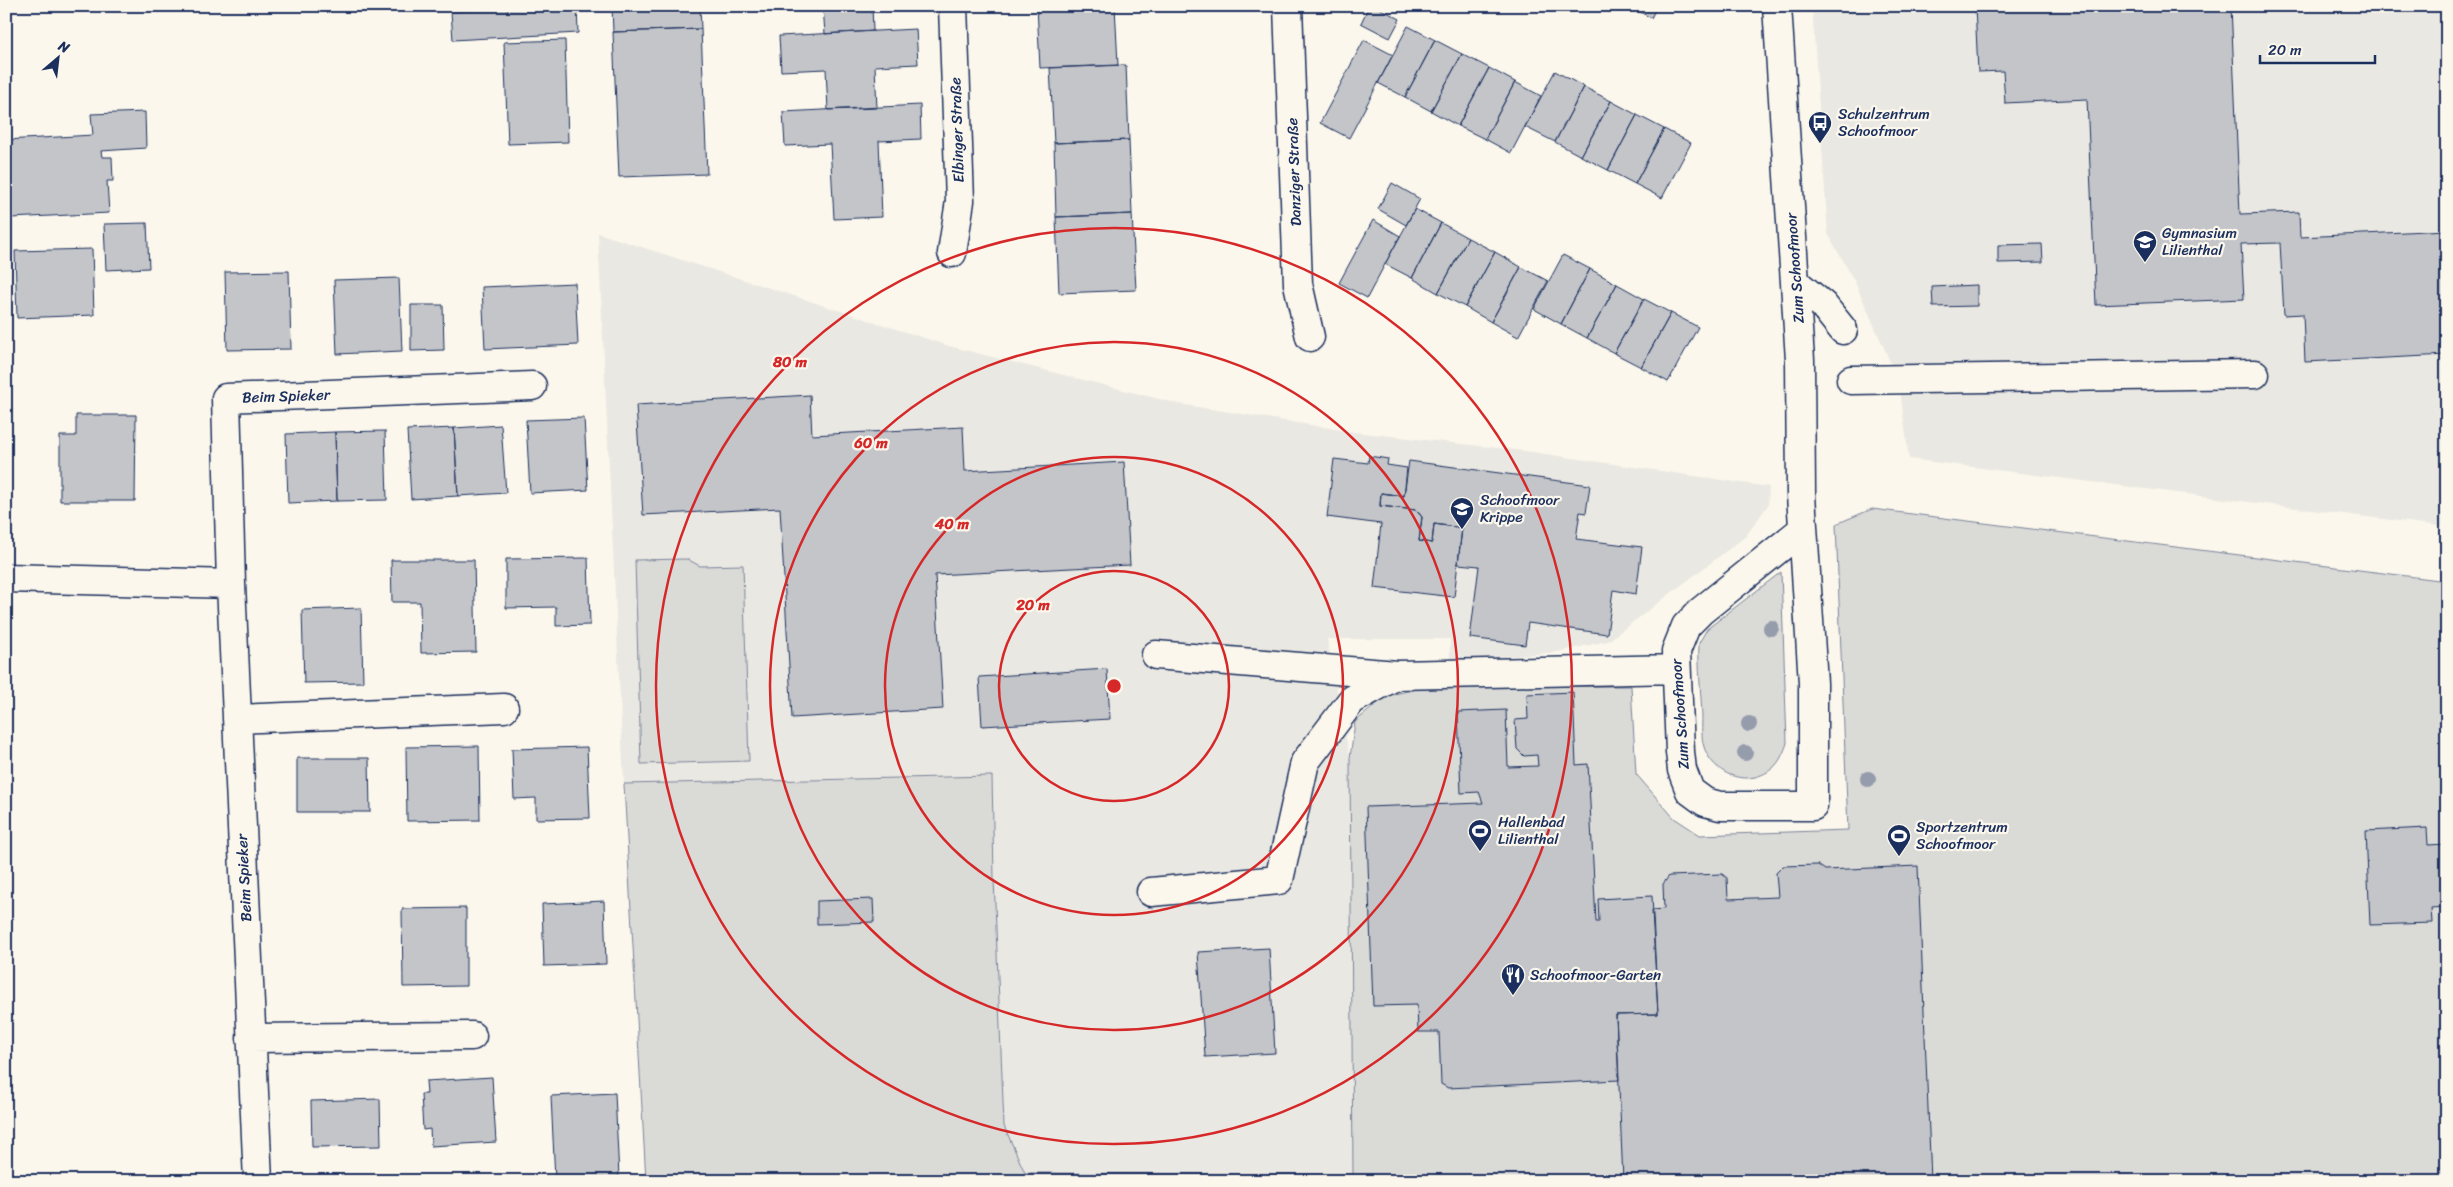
<svg xmlns="http://www.w3.org/2000/svg" width="2453" height="1187" font-family="Sriracha,sans-serif">
  <rect width="100%" height="100%" fill="#fbf7ec"/>
  <filter id="ink" filterUnits="userSpaceOnUse"><feTurbulence type="fractalNoise" baseFrequency=".02" numOctaves="2"/><feDisplacementMap in="SourceGraphic" scale="10" xChannelSelector="R" yChannelSelector="G"/><feConvolveMatrix kernelMatrix="1 2 1 2 8 2 1 2 1" color-interpolation-filters="sRGB"/></filter>
  <g filter="url(#ink)">
    <path fill="#eae8e2" d="M1812,6H2447V527L1909,459L1899,382L1855,282L1828,234Z
      M598,233L949,346L1179,404L1354,432L1525,451L1769,487L1768,505L1746,536L1608,641L1557,652L1450,662V639H1327L1350,758L1354,1175L1025,1173L1004,1126L994,878L992,776L624,784Z"/>
    <path fill="#dadad7" stroke="#7a849a" d="M1872,509L2447,581V1181H646L624,784L992,776L994,878L1004,1126L1025,1173L1353,1175L1350,758L1355,722L1386,696L1425,687L1631,686L1636,774L1674,818L1700,835L1848,830L1836,524Z
      M687,559L700,566L743,565L749,761L641,764L635,560Z
      M1781,572L1787,743C1781,761 1774,772 1755,777C1733,782 1711,768 1704,747C1701,738 1702,725 1702,716C1701,692 1698,667 1699,643L1707,629Z"/>
    <path fill="#c3c5c9" stroke="#1b2f5e" d="M577,6L578,33L453,40L451,12Z
      M612,6H700L701,29L613,32Z
      M823,6H872L873,31L825,34Z
      M1037,6H1115L1118,65L1040,68Z
      M1369,6H1375L1400,19L1390,38L1361,23Z
      M1629,6H1657L1651,18Z
      M1975,6H2231L2240,214L2299,212L2300,237L2447,230V355L2305,362L2303,314L2284,315L2280,243L2241,244L2244,299L2096,305L2087,99L2005,103L2003,71L1978,72Z
      M1408,26L1435,40L1405,97L1378,83Z
      M701,29L707,174L619,177L613,32Z
      M916,29L918,64L875,66L877,108L828,110L826,69L781,71L779,36Z
      M565,40L568,142L508,144L504,42Z
      M1364,40L1393,55L1349,138L1320,123Z
      M1435,40L1462,54L1431,111L1405,97Z
      M1462,54L1489,68L1458,126L1431,111Z
      M1126,65L1129,140L1054,143L1050,68Z
      M1489,68L1515,82L1485,139L1458,126Z
      M1555,71L1584,87L1555,142L1525,127Z
      M1515,82L1541,96L1511,153L1485,139Z
      M1584,87L1611,101L1581,156L1555,142Z
      M1611,101L1637,115L1608,170L1581,156Z
      M920,105L921,139L879,141L882,217L834,219L830,144L785,146L783,112Z
      M145,112L146,148L101,151L102,157H112L113,181H107L109,213L11,218L6,140L93,135L91,114Z
      M1637,115L1664,129L1635,184L1608,170Z
      M1664,129L1691,143L1662,198L1635,184Z
      M1129,140L1132,214L1056,217L1054,143Z
      M1392,183L1420,199L1406,225L1378,209Z
      M1415,209L1441,223L1412,278L1385,264Z
      M1132,214L1136,290L1059,293L1056,217Z
      M1373,220L1400,236L1367,298L1339,283Z
      M147,223L149,268L106,270L104,224Z
      M1441,223L1468,238L1438,293L1412,278Z
      M1468,238L1495,252L1465,307L1438,293Z
      M2042,244L2043,262L1998,263V245Z
      M92,249L94,315L17,318L15,251Z
      M1495,252L1521,267L1491,322L1465,307Z
      M1563,255L1590,269L1561,324L1534,309Z
      M1521,267L1548,281L1518,337L1491,322Z
      M1590,269L1617,284L1587,338L1561,324Z
      M289,271L291,349L227,350L225,272Z
      M399,278L402,351L337,354L334,280Z
      M575,283L578,345L485,349L482,287Z
      M1617,284L1644,299L1614,353L1587,338Z
      M1977,285V306L1933,307L1932,287Z
      M1644,299L1671,313L1641,367L1614,353Z
      M411,305H443L444,350L411,351Z
      M1671,313L1698,327L1668,382L1641,367Z
      M810,395L812,435L963,427L965,471L1124,462L1130,565L935,575L943,709L792,718L780,508L643,515L636,405Z
      M76,415H136L135,501H60V436H76Z
      M584,418L588,490L530,493L526,420Z
      M501,425L506,493L458,496L454,428Z
      M454,428L458,496L411,499L407,430Z
      M385,431L387,500L337,501L335,432Z
      M335,432L337,501L288,503L286,434Z
      M1369,456L1388,459L1387,465L1407,468L1404,496L1381,493L1380,506L1416,510L1422,517L1419,541L1432,543L1434,524L1462,528L1454,597L1374,588L1381,524L1327,517L1334,459L1368,463Z
      M1409,461L1590,485L1586,513L1580,512L1576,539L1642,547L1636,594L1613,590L1607,634L1528,623L1525,645L1470,638L1479,566L1458,564L1462,528L1434,524L1432,543L1419,541L1422,517L1416,510L1380,506L1381,493L1404,496Z
      M588,558L590,625L556,626V607L506,608V559Z
      M391,560H474L476,652L421,653L420,602H392Z
      M361,608L363,682L304,683L302,610Z
      M1107,669L1110,719L982,726L979,677Z
      M1573,692L1576,765L1588,764L1596,922H1599L1598,899L1652,896L1658,1014L1616,1015L1619,1080L1448,1088L1441,1084L1439,1032H1418L1417,1005L1373,1006L1366,807L1483,803L1479,792L1461,793L1458,712L1506,710L1508,767L1538,766L1537,755L1524,756L1517,749L1515,720L1528,719L1527,694Z
      M479,746L480,820L407,821L406,747Z
      M587,747L590,818L536,819V798L514,799L512,749Z
      M297,758H369L370,812H297Z
      M2427,828L2428,845L2447,844V907L2431,908L2432,923L2370,925L2366,831Z
      M1818,865L1825,870L1918,866L1931,1181H1623L1616,1015L1658,1014L1652,910L1664,909L1663,884L1669,876L1722,874L1727,878L1728,899L1778,897L1776,873L1783,866Z
      M873,899L874,922L817,924V901Z
      M604,901L606,964L544,966L542,904Z
      M466,908V986L403,987L402,909Z
      M1269,948L1275,1053L1205,1057L1198,952Z
      M492,1077L496,1142L431,1146L430,1129L423,1130L421,1094H427L426,1081Z
      M615,1093L619,1177L555,1180L551,1096Z
      M380,1099L381,1146L312,1147L311,1101Z"/>
    <g fill="none" stroke-linecap="round" stroke-linejoin="round">
      <g stroke="#1b2f5e" stroke-width="31">
        <path id="minor" d="M1288,6L1298,284L1310,337
          M1777,6L1800,360L1801,495L1813,683V806H1720L1705,802L1690,791L1682,770L1680,752L1676,651L1686,626L1701,611L1802,530
          M952,253L960,201L953,6
          M1795,282L1823,305L1843,330
          M1851,380L2255,374
          M6,578L231,584L258,1181
          M231,584L226,398L532,386
          M1156,655L1397,675
          M237,719L504,708
          M1151,892L1279,880L1305,762L1352,700L1397,675L1676,669
          M251,1038L472,1036"/>
      </g>
      <use href="#minor" stroke="#fbf7ec" stroke-width="28"/>
    </g>
    <g fill="#959cab">
      <circle cx="1771" cy="628" r="8"/>
      <circle cx="1749" cy="724" r="8"/>
      <circle cx="1745" cy="753" r="8"/>
      <circle cx="1868" cy="779" r="8"/>
    </g>
  </g>
  <g fill="none" stroke="#d62828" stroke-width="2.5">
    <circle cx="1114" cy="686" r="115"/>
    <circle cx="1114" cy="686" r="229"/>
    <circle cx="1114" cy="686" r="344"/>
    <circle cx="1114" cy="686" r="458"/>
  </g>
  <defs>
    <g id="bus-pin" transform="scale(1.25)"><path d="M0 17L-7.5 6A9.5 9.5 0 1 1 7.5 6Z" fill="#1b2f5e" stroke="#fbf7ec"/><path d="M-5-6H5V4H4V6H2V4H-2V6H-4V4H-5ZM-3.5-4V0h7V-4ZM-3.5 1.2v1.5H-2V1.2ZM2 1.2v1.5H3.5V1.2Z" fill="#fff"/></g>
    <g id="school-pin" transform="scale(1.25)"><path d="M0 17L-7.5 6A9.5 9.5 0 1 1 7.5 6Z" fill="#1b2f5e" stroke="#fbf7ec"/><path d="M0-5L7-2L0 1L-7-2ZM-4 1L0 2.5L4 1V4Q0 6-4 4Z" fill="#fff"/></g>
    <g id="stadium-pin" transform="scale(1.25)"><path d="M0 17L-7.5 6A9.5 9.5 0 1 1 7.5 6Z" fill="#1b2f5e" stroke="#fbf7ec"/><path d="M0-5a6.5 5 0 1 0 0 10a6.5 5 0 1 0 0-10ZM-3.5-1.8h7v3.6h-7Z" fill="#fff"/></g>
    <g id="restaurant-pin" transform="scale(1.25)"><path d="M0 17L-7.5 6A9.5 9.5 0 1 1 7.5 6Z" fill="#1b2f5e" stroke="#fbf7ec"/><path d="M-5-6h1v4h1v-4h1v4h1v-4h1v5L-1.5 .5V6h-2V.5L-5-1ZM5-6V6H3V1.5H1.5Q1.5-4 5-6Z" fill="#fff"/></g>
  </defs>
  <g fill-rule="evenodd">
    <use href="#bus-pin" x="1820" y="123"/>
    <use href="#school-pin" x="2145" y="242"/>
    <use href="#school-pin" x="1462" y="509"/>
    <use href="#stadium-pin" x="1480" y="831"/>
    <use href="#stadium-pin" x="1899" y="836"/>
    <use href="#restaurant-pin" x="1513" y="975"/>
  </g>
  <g text-anchor="middle" dominant-baseline="central" stroke-width="4.5" stroke-linejoin="round" paint-order="stroke">
    <g font-size="15" fill="#1b2f5e" stroke="#fbf7ec" text-anchor="start">
      <text x="1838" y="114">Schulzentrum<tspan x="1838" dy="17">Schoofmoor</tspan></text>
      <text x="2162" y="233">Gymnasium<tspan x="2162" dy="17">Lilienthal</tspan></text>
      <text x="1480" y="500">Schoofmoor<tspan x="1480" dy="17">Krippe</tspan></text>
      <text x="1498" y="822">Hallenbad<tspan x="1498" dy="17">Lilienthal</tspan></text>
      <text x="1916" y="827">Sportzentrum<tspan x="1916" dy="17">Schoofmoor</tspan></text>
      <text x="1530" y="975">Schoofmoor-Garten</text>
    </g>
    <g font-size="15" fill="#1b2f5e" stroke="#fbf7ec">
      <text transform="translate(957 130) rotate(-92)">Elbinger Straße</text>
      <text transform="translate(1294 172) rotate(-92)">Danziger Straße</text>
      <text transform="translate(1795 268) rotate(-94)">Zum Schoofmoor</text>
      <text transform="translate(286 396) rotate(-2)">Beim Spieker</text>
      <text transform="translate(1680 714) rotate(-94)">Zum Schoofmoor</text>
      <text transform="translate(244 878) rotate(-93)">Beim Spieker</text>
    </g>
  </g>
  <circle cx="1114" cy="686" r="8" fill="#d62828" stroke="#fbf7ec" stroke-width="2.5"/>
  <g font-size="15" text-anchor="middle" font-weight="bold" fill="#d62828" stroke="#fbf7ec" stroke-width="4.5" stroke-linejoin="round" paint-order="stroke">
    <text x="790" y="367">80 m</text>
    <text x="871" y="448">60 m</text>
    <text x="952" y="529">40 m</text>
    <text x="1033" y="610">20 m</text>
  </g>
  <rect width="2453" height="1187" fill="none" stroke="#fbf7ec" stroke-width="25"/>
  <rect x="12" y="12" width="2428" height="1162" fill="none" stroke="#1b2f5e" stroke-width="2" filter="url(#ink)"/>
  <g transform="translate(58 58) rotate(28)" stroke="#fbf7ec" stroke-width="4" paint-order="stroke">
  <path d="M0-4L9 19L0 12L-9 19Z" fill="#1b2f5e"/>
  <text y="-8" font-size="14" font-weight="bold" text-anchor="middle" fill="#1b2f5e">N</text>
  </g>
  <path d="M2260 55v8h115v-8" fill="none" stroke="#1b2f5e" stroke-width="2.5"/>
  <text x="2268" y="55" font-size="15" fill="#1b2f5e" stroke="#fbf7ec" stroke-width="4" paint-order="stroke">20 m</text>
</svg>
